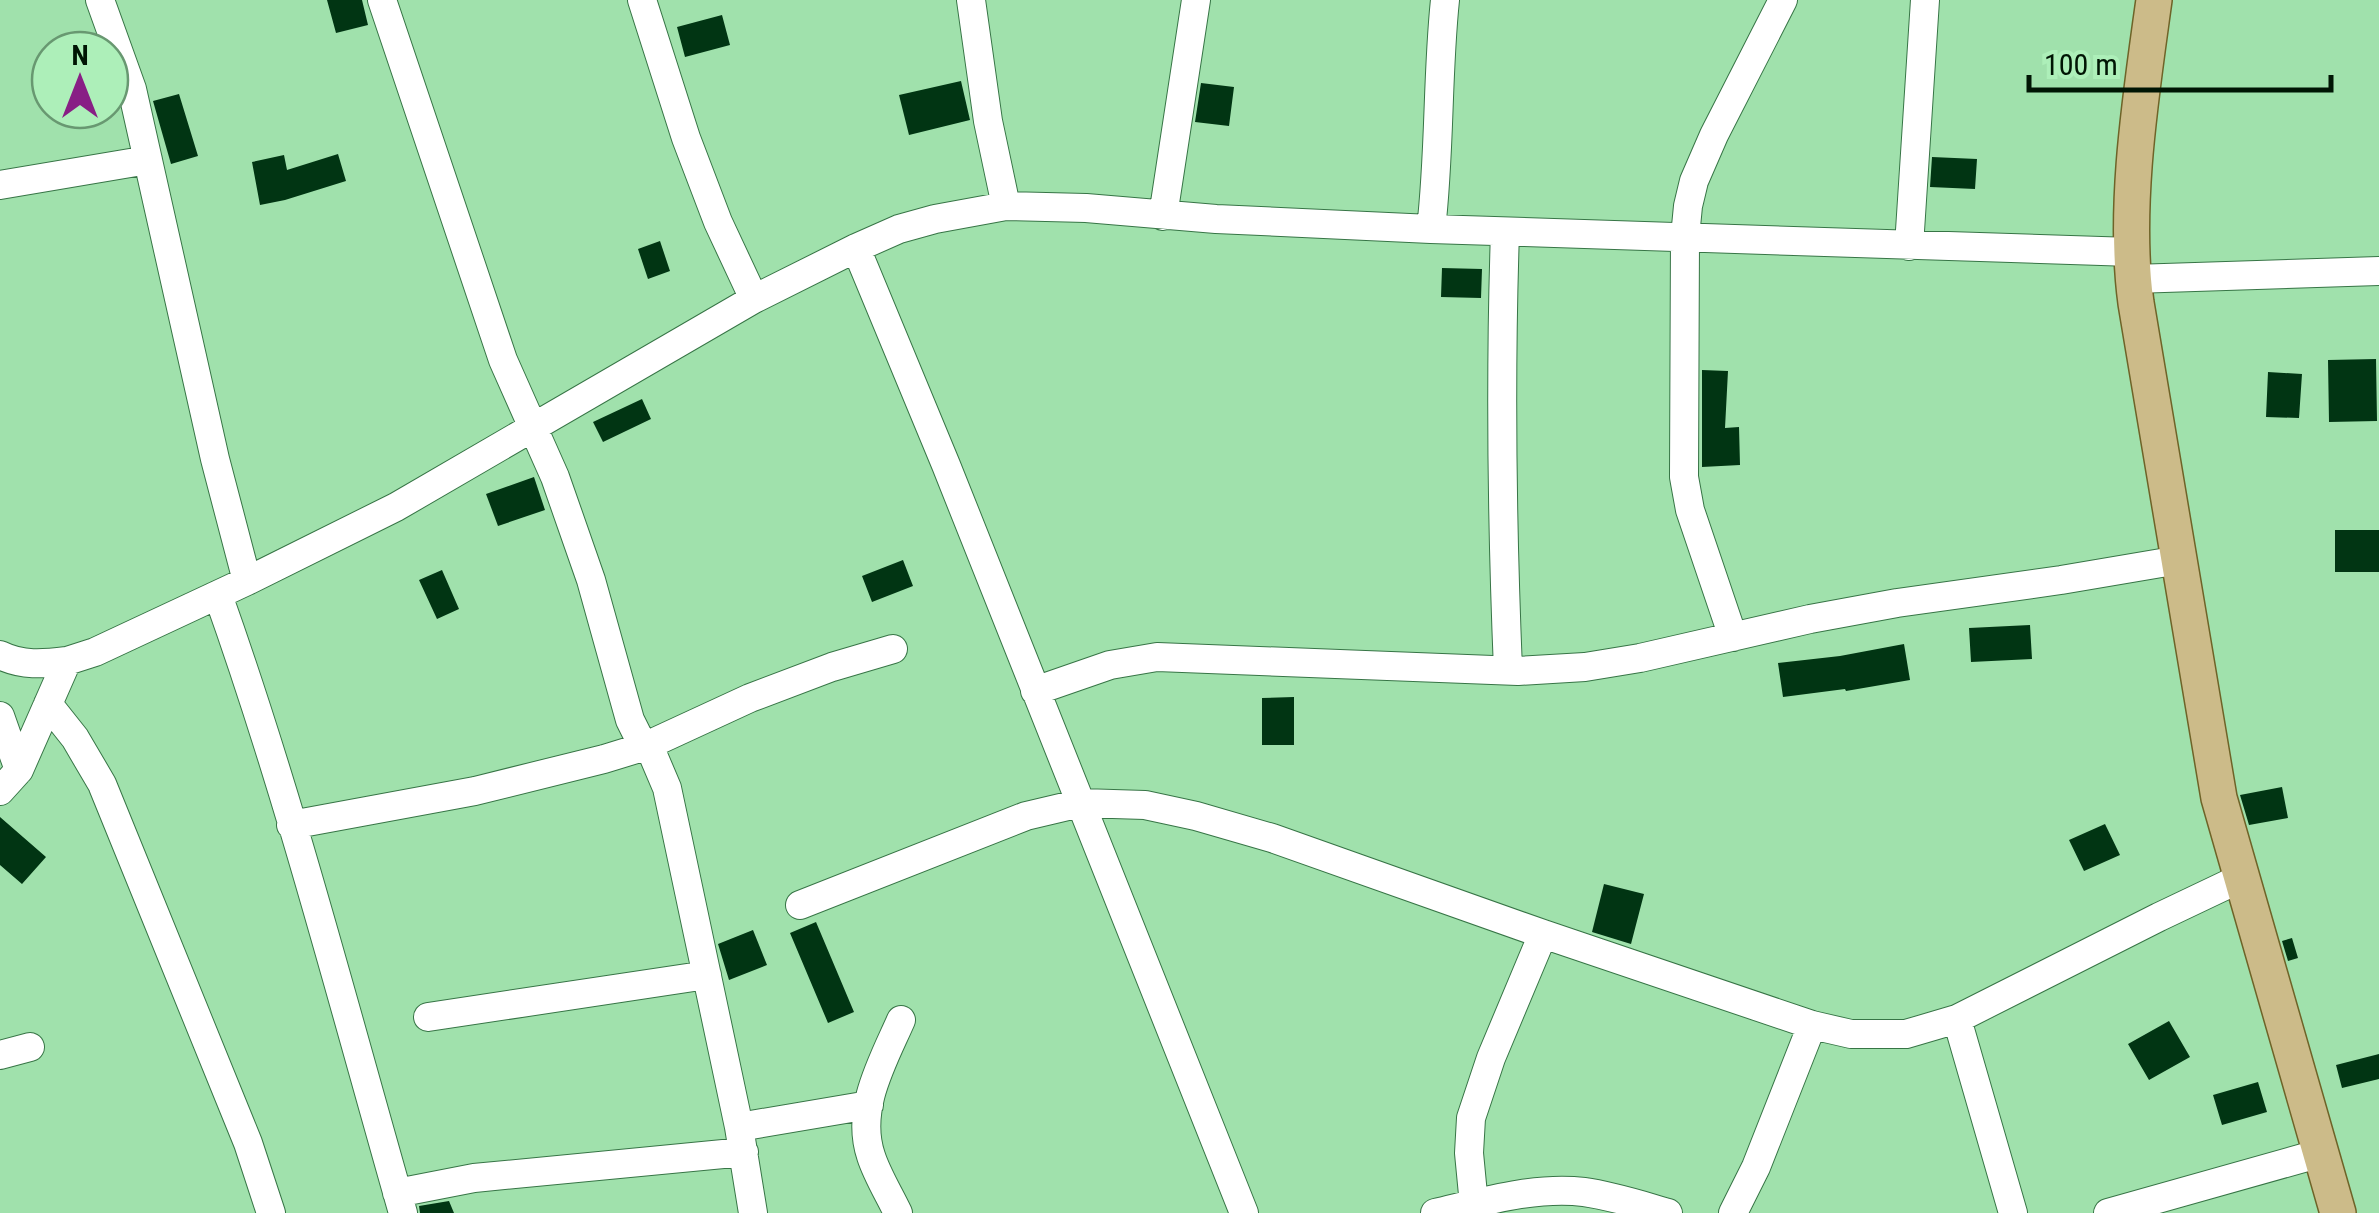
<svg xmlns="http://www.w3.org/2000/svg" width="2379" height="1213" font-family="'Roboto Condensed',sans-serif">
  <rect width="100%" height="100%" fill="#a0e1ac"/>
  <path fill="#013513" d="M327,0H362L368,25L336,33Z
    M722,15L730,45L685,57L677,27Z
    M961,81L970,120L909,135L899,95Z
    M1201,83L1234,87L1229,126L1195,122Z
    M179,94L198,156L171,164L153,101Z
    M338,154L346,181L285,200L260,205L252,162L284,155L287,170Z
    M1932,157L1977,159L1975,189L1930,187Z
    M660,241L670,271L648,279L638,249Z
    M1442,268L1482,269L1481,298L1441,297Z
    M2376,359L2377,421L2329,422L2328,360Z
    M1702,370L1728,371L1725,428L1739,427L1740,465L1702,467Z
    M2268,372L2302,374L2299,418L2266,417Z
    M642,399L651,419L603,442L593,422Z
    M534,477L545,510L498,526L486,494Z
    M2335,530H2379V572H2335Z
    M903,560L913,586L872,602L862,576Z
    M442,570L459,609L437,619L419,580Z
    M2030,625L2032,659L1971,662L1969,628Z
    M1904,644L1910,680L1846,691L1845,689L1783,697L1778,663L1840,656Z
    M1294,697V745H1262V698Z
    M2282,787L2288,818L2249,825L2240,795Z
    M0,817L46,857L22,884L0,865Z
    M2105,824L2120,855L2084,871L2069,840Z
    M1604,884L1644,894L1631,944L1592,932Z
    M816,922L854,1012L828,1023L790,933Z
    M753,930L767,965L729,980L718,944Z
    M2292,938L2298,958L2288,961L2282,941Z
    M2169,1021L2190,1057L2149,1080L2128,1044Z
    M2379,1054V1079L2342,1088L2336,1065Z
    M2258,1082L2267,1112L2222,1125L2213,1095Z
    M449,1201L454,1213H420L419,1206Z"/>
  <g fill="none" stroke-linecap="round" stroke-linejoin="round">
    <g stroke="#377546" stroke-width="30">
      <path id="minor" d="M100,0L132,89L215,459L247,581
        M382,0L503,360L555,477L591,580L630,720L638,736L653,755L667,788L739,1127L753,1213
        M642,0L686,138L718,222L754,299
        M971,0L988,121L1006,206
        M0,185L148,160
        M1163,216L1196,0
        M1431,229C1440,153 1437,76 1445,0
        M1505,232C1500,379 1502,524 1508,670
        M1909,246L1925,0
        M856,248L946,465L1244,1213
        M2133,279L2379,271
        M218,595C290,797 344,1007 403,1213
        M1733,637L1690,510L1684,477L1685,237L1688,206L1694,181L1714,135L1783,0
        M0,655C22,666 43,664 67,661
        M1035,691L1110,665L1157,657L1518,671L1585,667L1640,658L1810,619L1897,603L2061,580L2179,560
        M48,704L75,738L102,784L248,1143L271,1213
        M0,716L19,770
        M0,791L19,770L67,661L95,652L247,581L396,507L754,299L856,248L899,229L935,219L1006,206L1086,208L1216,219L1431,229L2132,252
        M291,825L475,791L604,759L646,746L750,698L832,667L893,649
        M800,905L1026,816L1081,803L1145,805L1196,816L1272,838L1543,934L1812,1025L1851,1034H1906L1957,1019L2159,917L2241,878
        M428,1017L707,975
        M1957,1019L2013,1213
        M0,1055L30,1047
        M739,1127L869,1105
        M397,1193L474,1178L744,1152
        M1474,1205L1469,1153L1471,1118L1491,1058L1543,934
        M898,1213C889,1194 877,1175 871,1156C855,1109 883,1061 901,1020
        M1435,1213C1482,1202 1535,1186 1584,1192C1613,1196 1640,1205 1668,1213
        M1733,1213L1756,1167L1812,1025
        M2108,1213L2321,1153"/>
    </g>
    <g stroke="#6e6328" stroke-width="38">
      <path id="major" d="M2154,0C2141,95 2123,207 2136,303L2219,798L2338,1213"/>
    </g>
    <use href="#minor" stroke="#fff" stroke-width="28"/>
    <use href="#major" stroke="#ccbb89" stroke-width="35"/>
  </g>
  <g transform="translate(80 80)"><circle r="48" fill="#adefb9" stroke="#689871" stroke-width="2.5"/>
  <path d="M0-8L18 38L0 25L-18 38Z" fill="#881f85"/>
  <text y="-15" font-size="28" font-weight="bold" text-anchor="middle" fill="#001504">N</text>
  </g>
  <path d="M2029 75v15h302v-15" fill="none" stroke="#001504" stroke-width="5"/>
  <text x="2044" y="75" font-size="30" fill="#001504" stroke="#adefb9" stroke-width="8" paint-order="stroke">100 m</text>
</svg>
